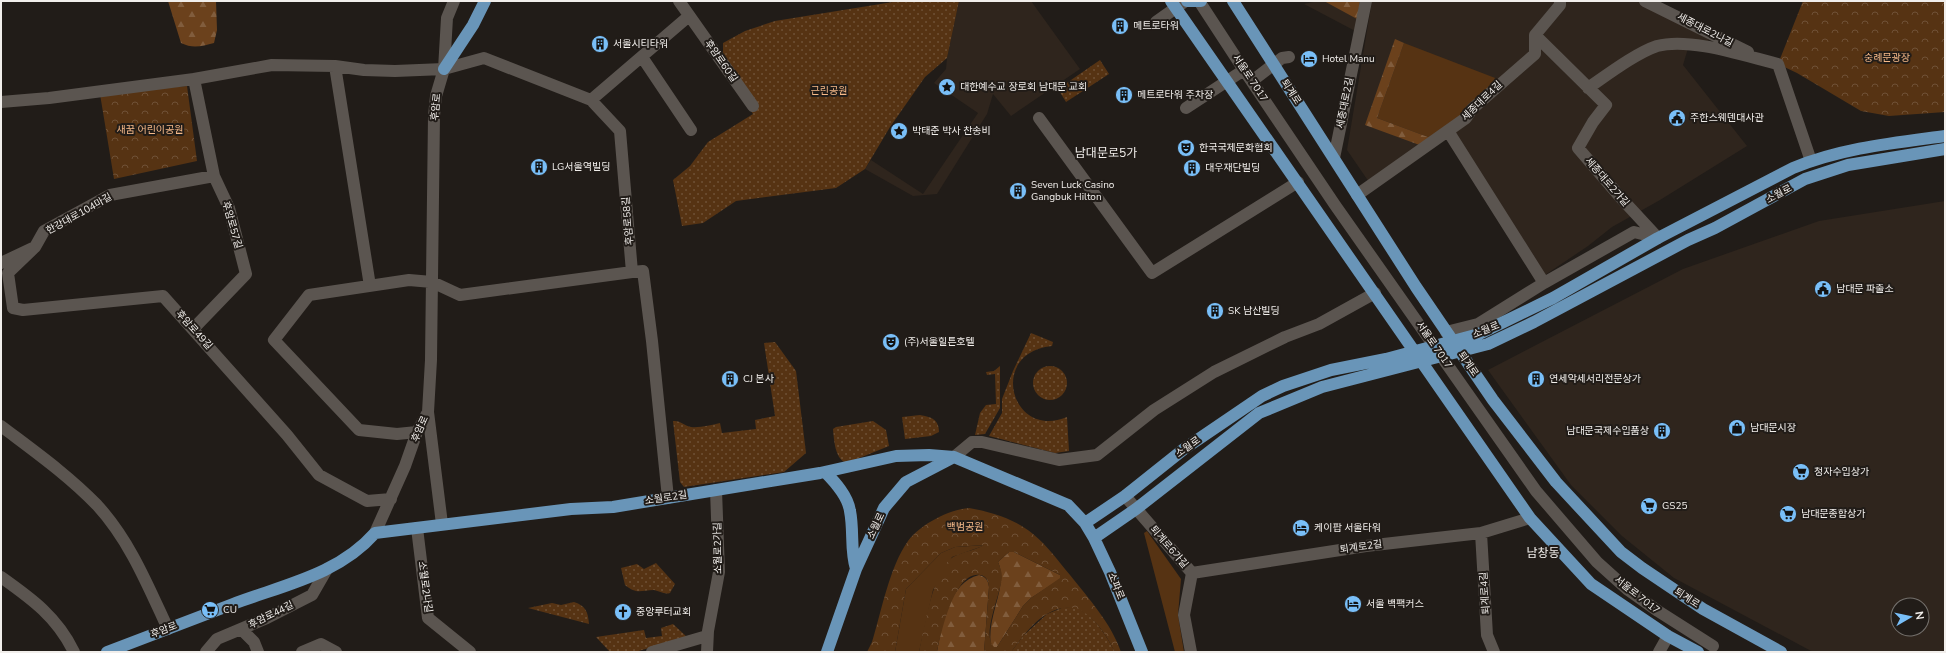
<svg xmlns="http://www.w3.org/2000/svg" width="1946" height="653" font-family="'Nunito Sans','Noto Sans KR',sans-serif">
  <defs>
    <pattern id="forest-firs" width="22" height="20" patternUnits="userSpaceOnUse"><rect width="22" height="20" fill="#6b411c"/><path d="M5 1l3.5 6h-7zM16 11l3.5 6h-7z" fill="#815d3d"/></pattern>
    <pattern id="park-crowns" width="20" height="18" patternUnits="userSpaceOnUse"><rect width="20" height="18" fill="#563313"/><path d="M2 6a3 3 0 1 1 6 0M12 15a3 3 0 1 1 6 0" fill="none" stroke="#6f5136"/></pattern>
    <pattern id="garden-dots" width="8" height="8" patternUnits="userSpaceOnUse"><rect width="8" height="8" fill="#563313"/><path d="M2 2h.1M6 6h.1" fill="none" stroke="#6f5136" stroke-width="1.8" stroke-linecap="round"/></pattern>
  </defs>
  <rect width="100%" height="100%" fill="#211c18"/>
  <path fill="#2f251d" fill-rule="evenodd" d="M959,1H1031L1080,69L1011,116L993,94L987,114L937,194L913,196L865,169L871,160L923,194L978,113L934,83L946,69L947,58Z
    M1318,1H1366L1359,33L1304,4Z
    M1372,1H1645L1710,32L1707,47L1689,45L1683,65L1747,146L1660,200L1612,227L1588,246L1542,277L1448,131L1371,185L1347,150Z
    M1945,201V652H1813L1674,578L1622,536L1571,485L1488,370L1683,269L1819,221ZM1898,605H1922V629H1898Z"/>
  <path fill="#563313" d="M1404,43L1503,81L1436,140L1377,118Z
    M1147,531L1181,579L1178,615L1184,652H1175L1144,533Z
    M986,545L952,557L933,590L919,652H895L906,589L941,553L955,547Z"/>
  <path fill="url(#forest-firs)" d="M168,1H216L217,30L214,43C202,46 193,49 181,43Z
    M1324,1H1360L1357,19Z
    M1395,39L1404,43L1377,118L1436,140L1425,147L1365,125Z
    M1009,552H1014L1060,575V579L1031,598L1023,606L997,647L993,648L991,646C986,616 1009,586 998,562Z
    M979,575C986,577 988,580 989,587L984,652H937C942,626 949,582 979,575Z"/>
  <path fill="url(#park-crowns)" fill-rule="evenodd" d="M1803,1H1945V112L1889,116L1861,111L1797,73L1778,64Z
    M187,86L197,161L114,179L100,94Z
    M969,508C992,512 1015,519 1033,534C1047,545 1059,562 1070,575C1089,599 1111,623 1121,652H1115C1102,626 1079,594 1047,614C1033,622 1021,639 1011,652H984L989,587C988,581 987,576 980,575C954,571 941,634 937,652H919C924,630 933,569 953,557C962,552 976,550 984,545L955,547L941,553L906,589L895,652H867L872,642C882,610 889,568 908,541C921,524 948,510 969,508ZM1009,552H1014L1060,575V578L1031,598L1023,606L997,647H994C981,635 1001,594 1002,577C1002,572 1000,567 998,562Z"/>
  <path fill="url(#garden-dots)" d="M899,1H959L947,58L925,77L890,127L865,169L836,188L736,201L703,223L682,226L673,180L690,166L708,142L753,114L723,70V43L745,31L775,21Z
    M1100,60L1109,74L1066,102L1058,89Z
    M1031,333L1053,342L1052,346C987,352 1011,441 1067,417L1069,451L1055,453L989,436L1002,413V399L1013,371Z
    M775,342L796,371L806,453L784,472L684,487L680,482L673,421C680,420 685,426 691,427C700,428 711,425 720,423L722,433L756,429L755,420L775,416L764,343Z
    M1000,366V408L985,434L975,435L980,413L986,405L996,404L995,374L987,375L986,372L994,371Z
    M1033 383a17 17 0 1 1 34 0a17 17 0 1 1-34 0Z
    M920,415C931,417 939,419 939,432L931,436L905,439L902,417Z
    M873,421L886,430L889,446L847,463C835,460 834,440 833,429L836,427Z
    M656,563L675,584L670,593C664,595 660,591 654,590C641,590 637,595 625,585L621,568L637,564L644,569Z
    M574,602C586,606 588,612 589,624L528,608L552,603L561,605Z
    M1064,607C1069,608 1076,607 1080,610C1096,618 1107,637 1115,652H1011L1024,635L1047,614Z
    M673,624L687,637L635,652H610L596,637L644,630L646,638L662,636L661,628Z"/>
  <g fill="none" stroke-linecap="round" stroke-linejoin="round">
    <path stroke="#5b5550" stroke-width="12" d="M679,1L753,106
      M1199,1L1244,70L1335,205L1536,491L1597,562L1627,589L1658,611L1713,646
      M1645,1L1748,52
      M1156,22L1184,2
      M1535,35L1606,105L1593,122L1578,148L1621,198L1658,238
      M642,57L691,130
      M335,66L370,286
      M1252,81L1282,58L1289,57
      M1588,88C1607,75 1636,53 1657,46C1690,37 1745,56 1778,64L1811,161
      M591,100L689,16
      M1,102L49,98L194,79L272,65L335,66L364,70L395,71L444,69L484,58L591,100L620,131L632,272L643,271L652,341L668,498
      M1186,108L1244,70
      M1039,118L1152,273L1298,182
      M1448,131L1544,283
      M1334,158L1366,1
      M1357,195L1466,118L1472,109L1535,54V35L1560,5V1
      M35,247L8,273L13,308L23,310L163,296L287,435L319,475L367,501L391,499
      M1,263L35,247L44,231L110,195L214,176
      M193,329L246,274L229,208L214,176L194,79
      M1446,332L1478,324L1544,283L1634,232L1658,238
      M428,412L442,524
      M1,426C34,451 68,475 97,505C130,541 148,586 168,629
      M417,432L397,434L359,430L274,340L309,295L409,280L432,282L460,295L632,272
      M954,457L972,442H982L1059,460L1097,455L1154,410L1214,372L1285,337L1319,324L1375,293
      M1125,496L1192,573L1184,615L1191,652
      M417,528L428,618L470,652
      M375,533L405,466L417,432L428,412L431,360L434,116L436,96L444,69L447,18L454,1
      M1481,533L1487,635L1494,652
      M1192,573L1366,546L1481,533L1530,518
      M1,577C32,599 57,617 74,652
      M241,629L254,642L258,652
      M206,652L217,639L267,618L312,595L327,569
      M302,652L321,644L336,652
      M652,652L707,636
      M707,652L708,631L719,572L716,490
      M1659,652L1668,636"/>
    <path stroke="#6995b8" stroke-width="12" d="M1171,1L1530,518L1591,584L1668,636L1698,652
      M1187,1H1201
      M1233,1L1416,287L1493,400L1556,482L1621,552L1642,568L1703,609L1781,652
      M444,69L473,25L485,1
      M825,472C835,482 848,496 850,511C854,531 850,550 856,569
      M1085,523L1125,496L1184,449L1262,396L1283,386L1331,370L1386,359L1479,334L1553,298L1658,238L1793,168C1842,148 1893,143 1945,136
      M1094,538L1136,509L1259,413L1322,387L1488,344L1534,322L1688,240L1715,228L1805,179L1848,165L1945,149
      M107,652C149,636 191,620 233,604C283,585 338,575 375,533L571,509L613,507L820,473L896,456L929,455L954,457L1068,505L1085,523L1094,538L1110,572L1142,652
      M827,652L856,569L884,508L906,482L954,457"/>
  </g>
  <defs>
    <g id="building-disc" transform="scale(0.9)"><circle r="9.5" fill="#79bff8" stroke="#211c18"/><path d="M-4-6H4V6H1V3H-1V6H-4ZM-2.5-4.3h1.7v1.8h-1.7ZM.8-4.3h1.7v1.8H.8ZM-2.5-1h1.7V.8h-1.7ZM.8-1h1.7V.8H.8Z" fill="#111"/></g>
    <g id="hotel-disc" transform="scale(0.9)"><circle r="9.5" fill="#79bff8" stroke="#211c18"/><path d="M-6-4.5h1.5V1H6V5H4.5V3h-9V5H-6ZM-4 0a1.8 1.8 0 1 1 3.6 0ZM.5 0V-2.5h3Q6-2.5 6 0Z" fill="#111"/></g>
    <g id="sight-disc" transform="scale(0.9)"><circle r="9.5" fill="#79bff8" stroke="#211c18"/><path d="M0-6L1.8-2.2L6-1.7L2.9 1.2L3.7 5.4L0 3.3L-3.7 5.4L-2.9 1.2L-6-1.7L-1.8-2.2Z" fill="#111"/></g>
    <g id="civic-disc" transform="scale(0.9)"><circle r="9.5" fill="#79bff8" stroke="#211c18"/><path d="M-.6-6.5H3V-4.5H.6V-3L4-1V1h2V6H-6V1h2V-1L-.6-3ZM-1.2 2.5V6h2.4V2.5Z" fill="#111"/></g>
    <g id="theatre-disc" transform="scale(0.9)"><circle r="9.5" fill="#79bff8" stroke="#211c18"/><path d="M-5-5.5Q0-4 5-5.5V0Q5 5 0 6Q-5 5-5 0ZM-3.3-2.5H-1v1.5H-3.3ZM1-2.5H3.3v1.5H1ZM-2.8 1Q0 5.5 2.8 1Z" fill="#111"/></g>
    <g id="shop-disc" transform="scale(0.9)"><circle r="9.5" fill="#79bff8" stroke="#211c18"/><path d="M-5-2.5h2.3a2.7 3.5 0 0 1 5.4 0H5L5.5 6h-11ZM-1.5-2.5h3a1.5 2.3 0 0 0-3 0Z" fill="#111"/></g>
    <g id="supermarket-disc" transform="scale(0.9)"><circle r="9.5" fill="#79bff8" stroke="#211c18"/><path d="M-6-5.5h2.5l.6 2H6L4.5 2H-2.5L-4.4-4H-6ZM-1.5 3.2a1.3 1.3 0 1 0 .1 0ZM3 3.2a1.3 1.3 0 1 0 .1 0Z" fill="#111"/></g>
    <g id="church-disc" transform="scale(0.9)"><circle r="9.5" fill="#79bff8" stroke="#211c18"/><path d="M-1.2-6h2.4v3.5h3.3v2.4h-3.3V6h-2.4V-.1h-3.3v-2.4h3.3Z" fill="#111"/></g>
  </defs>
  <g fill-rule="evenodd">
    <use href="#building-disc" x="1120" y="26"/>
    <use href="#building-disc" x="600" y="44"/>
    <use href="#hotel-disc" x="1309" y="59"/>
    <use href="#sight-disc" x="947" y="87"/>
    <use href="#building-disc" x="1124" y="95"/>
    <use href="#civic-disc" x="1677" y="118"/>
    <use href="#sight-disc" x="899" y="131"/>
    <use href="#theatre-disc" x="1186" y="148"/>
    <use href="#building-disc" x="539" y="167"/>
    <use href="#building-disc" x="1192" y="168"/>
    <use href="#building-disc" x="1018" y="191"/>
    <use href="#civic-disc" x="1823" y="289"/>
    <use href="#building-disc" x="1215" y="311"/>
    <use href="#theatre-disc" x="891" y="342"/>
    <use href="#building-disc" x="730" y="379"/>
    <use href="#building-disc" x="1536" y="379"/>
    <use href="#shop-disc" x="1737" y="428"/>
    <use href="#building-disc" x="1662" y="431"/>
    <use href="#supermarket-disc" x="1801" y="472"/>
    <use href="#supermarket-disc" x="1649" y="506"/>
    <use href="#supermarket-disc" x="1788" y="514"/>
    <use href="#hotel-disc" x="1301" y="528"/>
    <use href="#hotel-disc" x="1353" y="604"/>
    <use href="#supermarket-disc" x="210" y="610"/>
    <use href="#church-disc" x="623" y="612"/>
  </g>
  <g text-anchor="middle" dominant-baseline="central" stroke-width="4" stroke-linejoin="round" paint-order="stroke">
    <g font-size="10" fill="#f1eeeb" stroke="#211c18" text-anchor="start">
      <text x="1133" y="26">메트로타워</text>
      <text x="613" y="44">서울시티타워</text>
      <text x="1322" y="59">Hotel Manu</text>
      <text x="960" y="87">대한예수교 장로회 남대문 교회</text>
      <text x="1137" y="95">메트로타워 주차장</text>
      <text x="1690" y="118">주한스웨덴대사관</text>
      <text x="912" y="131">박태준 박사 찬송비</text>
      <text x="1199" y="148">한국국제문화협회</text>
      <text x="552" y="167">LG서울역빌딩</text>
      <text x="1205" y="168">대우재단빌딩</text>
      <text x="1031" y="185">Seven Luck Casino<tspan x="1031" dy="12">Gangbuk Hilton</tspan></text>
      <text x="1836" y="289">남대문 파출소</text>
      <text x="1228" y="311">SK 남산빌딩</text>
      <text x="904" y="342">(주)서울힐튼호텔</text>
      <text x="743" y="379">CJ 본사</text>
      <text x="1549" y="379">연세악세서리전문상가</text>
      <text x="1750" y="428">남대문시장</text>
      <text x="1649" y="431" text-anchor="end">남대문국제수입품상</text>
      <text x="1814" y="472">청자수입상가</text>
      <text x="1662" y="506">GS25</text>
      <text x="1801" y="514">남대문종합상가</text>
      <text x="1314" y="528">케이팝 서울타워</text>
      <text x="1366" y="604">서울 백팩커스</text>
      <text x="223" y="610">CU</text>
      <text x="636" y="612">중앙루터교회</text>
    </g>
    <g font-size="10" fill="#f1eeeb" stroke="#211c18">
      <text transform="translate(1705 30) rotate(27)">세종대로2나길</text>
      <text transform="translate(721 61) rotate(55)">후암로60길</text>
      <text transform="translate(1250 78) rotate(56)">서울로 7017</text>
      <text transform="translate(1291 92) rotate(57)">퇴계로</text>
      <text transform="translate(1482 101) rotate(-44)">세종대로4길</text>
      <text transform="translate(1345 103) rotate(-79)">세종대로2길</text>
      <text transform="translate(436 107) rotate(-84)">후암로</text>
      <text transform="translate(1607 182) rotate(49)">세종대로2가길</text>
      <text transform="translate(1779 194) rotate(-28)">소월로</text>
      <text transform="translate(79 214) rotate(-29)">한강대로104마길</text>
      <text transform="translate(628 221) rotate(-95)">후암로58길</text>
      <text transform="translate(232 225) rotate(74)">후암로57길</text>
      <text transform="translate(194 330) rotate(48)">후암로49길</text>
      <text transform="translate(1486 330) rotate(-22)">소월로</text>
      <text transform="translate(1434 345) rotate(55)">서울로 7017</text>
      <text transform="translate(1468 364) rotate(55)">퇴계로</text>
      <text transform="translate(420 429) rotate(-66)">후암로</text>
      <text transform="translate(1188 447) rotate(-36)">소월로</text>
      <text transform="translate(666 498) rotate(-9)">소월로2길</text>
      <text transform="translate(876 526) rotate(-65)">소월로</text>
      <text transform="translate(1169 547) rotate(49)">퇴계로6가길</text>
      <text transform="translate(1361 547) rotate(-8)">퇴계로2길</text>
      <text transform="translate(718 548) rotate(-91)">소월로2가길</text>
      <text transform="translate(1116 586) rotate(68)">소파로</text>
      <text transform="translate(425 587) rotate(82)">소월로2나길</text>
      <text transform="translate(1485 593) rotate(-94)">퇴계로4길</text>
      <text transform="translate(1637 595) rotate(38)">서울로 7017</text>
      <text transform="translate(1687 598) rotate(33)">퇴계로</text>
      <text transform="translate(271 615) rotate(-26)">후암로44길</text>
      <text transform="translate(164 630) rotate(-21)">후암로</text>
    </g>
    <g font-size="10" fill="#f7ba89" stroke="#211c18">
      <text x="1887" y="58">숭례문광장</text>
      <text x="829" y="91">근린공원</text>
      <text x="150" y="130">새꿈 어린이공원</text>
      <text x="965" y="527">백범공원</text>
    </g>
    <g font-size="12" fill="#f1eeeb" stroke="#211c18">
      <text x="1106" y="153">남대문로5가</text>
      <text x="1543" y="553">남창동</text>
    </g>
  </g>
  <rect width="1946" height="653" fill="none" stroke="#f1eeeb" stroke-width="4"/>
  <g transform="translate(1910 617) rotate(81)"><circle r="19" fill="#211c18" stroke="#74706c"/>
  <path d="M0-3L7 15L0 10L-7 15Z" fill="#79bff8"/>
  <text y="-6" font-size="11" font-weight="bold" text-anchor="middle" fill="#f1eeeb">N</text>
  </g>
</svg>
